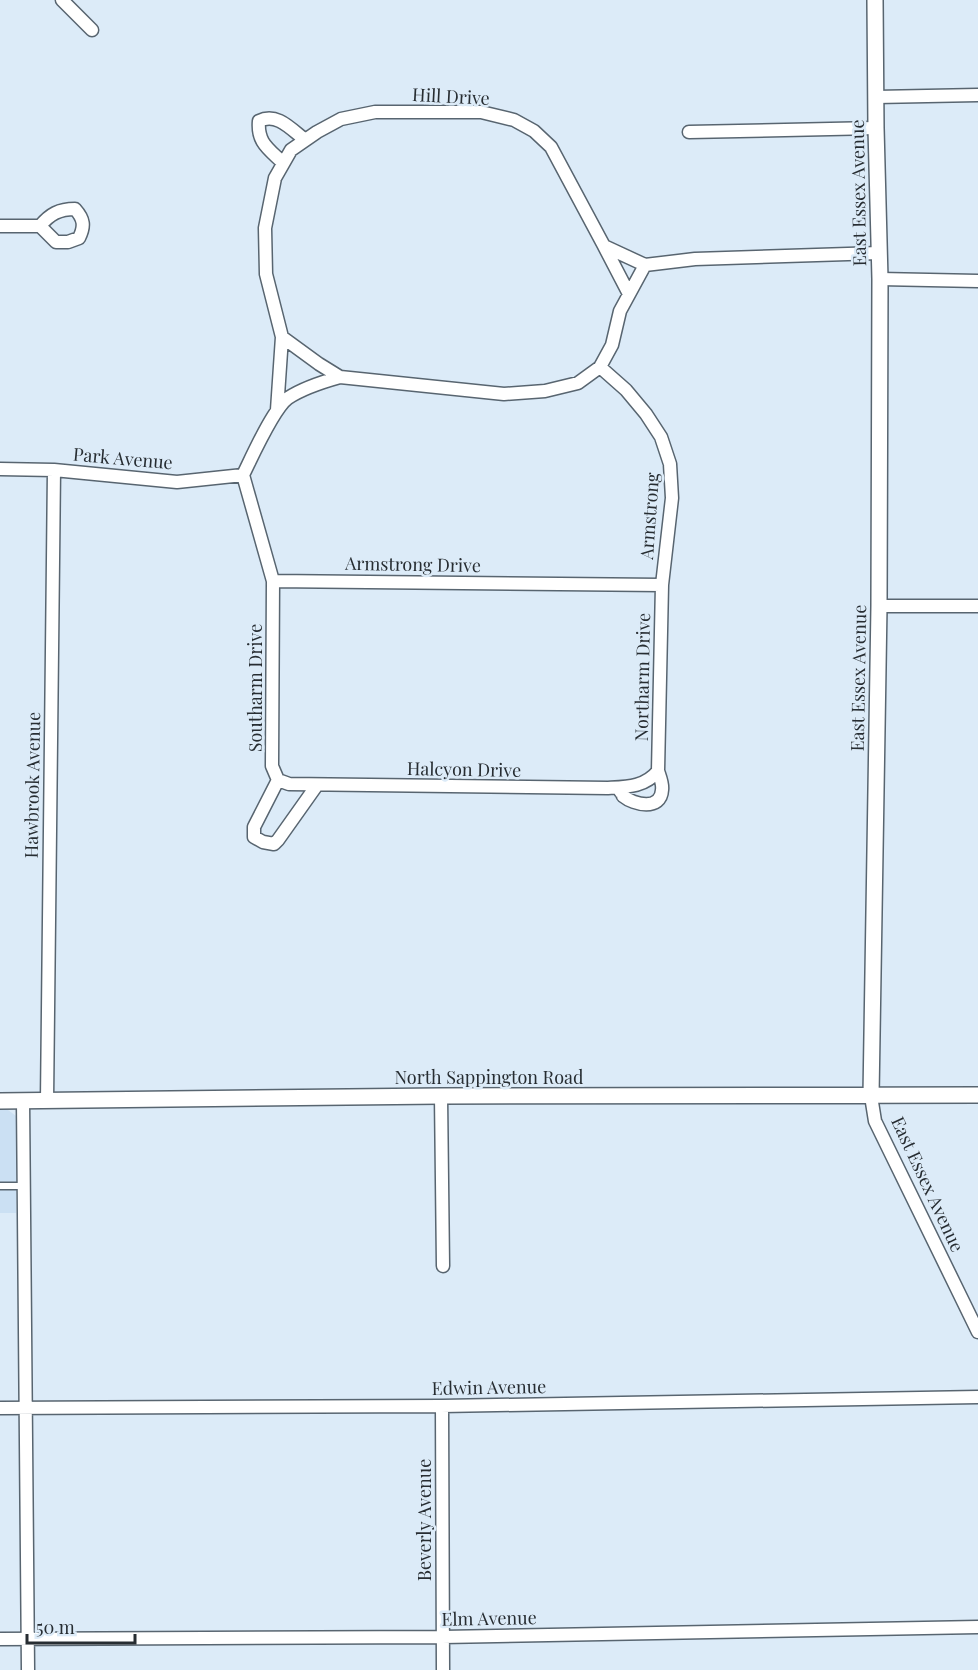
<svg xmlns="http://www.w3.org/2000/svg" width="978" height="1670" font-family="'Playfair Display',serif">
  <rect width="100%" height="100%" fill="#dcebf8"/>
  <path fill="#cbe0f3" d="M0,1110H8L16,1116V1213H0Z"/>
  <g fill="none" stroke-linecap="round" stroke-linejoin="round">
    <g stroke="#586570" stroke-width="9">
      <path id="service" d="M0,1186H23"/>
    </g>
    <g stroke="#586570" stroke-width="15">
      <path id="minor" d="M62,0L92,30
        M876,97L978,95
        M689,132L876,128
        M283,163C269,149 257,143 259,121C277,112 291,129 305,140
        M0,226H40L56,242H68L79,238C85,226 84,219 75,209C59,209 50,214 40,226
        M604,246L629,294
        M880,279L978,281
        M282,337L319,364L340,377L504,394L545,391L578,383L600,367L612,345L620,311L645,265L695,259L879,253
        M277,410L282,337L266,274L265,228L275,178L291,150L317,132L341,119L375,112H481L514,120L534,131L551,147L604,246L645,265
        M0,469L54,470L177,482L243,475
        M243,475L273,581L272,766L278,780
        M243,475C252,457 273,409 288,398C303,388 322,382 340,377
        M273,581L662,585
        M879,606H978
        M278,780L289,784L608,788C627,787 645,787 658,771L662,585L672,498L670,464L661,437L646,414L626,390L600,367
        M278,780L254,827V837L263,842L274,844L278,840L317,785
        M618,788C618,788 623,795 623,796C634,805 661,811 662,790C663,784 660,777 658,771
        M441,1096L443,1266
        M871,1096L875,1121L978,1332
        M23,1101L28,1670
        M47,1101L54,470
        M442,1406L443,1670
        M0,1408L442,1406L978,1397
        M0,1639L443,1637L978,1627"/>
    </g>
    <g stroke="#586570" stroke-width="18">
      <path id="tertiary" d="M871,1096L879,606L880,279L876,128L875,0
        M0,1101L441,1096L978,1095"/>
    </g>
    <use href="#service" stroke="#fff" stroke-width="6"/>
    <use href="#minor" stroke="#fff" stroke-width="12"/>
    <use href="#tertiary" stroke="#fff" stroke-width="15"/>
  </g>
  <g text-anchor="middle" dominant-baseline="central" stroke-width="5" stroke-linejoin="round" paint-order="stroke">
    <g font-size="18" fill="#272d32" stroke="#dcebf8">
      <text transform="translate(451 96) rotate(3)">Hill Drive</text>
      <text transform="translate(858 193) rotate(-91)">East Essex Avenue</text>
      <text transform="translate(123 458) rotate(5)">Park Avenue</text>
      <text transform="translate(649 516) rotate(-86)">Armstrong</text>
      <text transform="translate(413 564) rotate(1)">Armstrong Drive</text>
      <text transform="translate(642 677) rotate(-89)">Northarm Drive</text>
      <text transform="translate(858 678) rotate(-89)">East Essex Avenue</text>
      <text transform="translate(255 688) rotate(-90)">Southarm Drive</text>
      <text transform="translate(464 769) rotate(1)">Halcyon Drive</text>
      <text transform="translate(32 785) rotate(-89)">Hawbrook Avenue</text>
      <text x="489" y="1077">North Sappington Road</text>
      <text transform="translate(928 1184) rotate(65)">East Essex Avenue</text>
      <text transform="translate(489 1387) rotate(-1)">Edwin Avenue</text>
      <text transform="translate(424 1520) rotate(-90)">Beverly Avenue</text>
      <text transform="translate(489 1618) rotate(-1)">Elm Avenue</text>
    </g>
  </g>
  <path d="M27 1634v9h108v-9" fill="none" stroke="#272d32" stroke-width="3"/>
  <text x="36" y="1634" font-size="18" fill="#272d32" stroke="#dcebf8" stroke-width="4.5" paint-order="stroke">50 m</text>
</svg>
